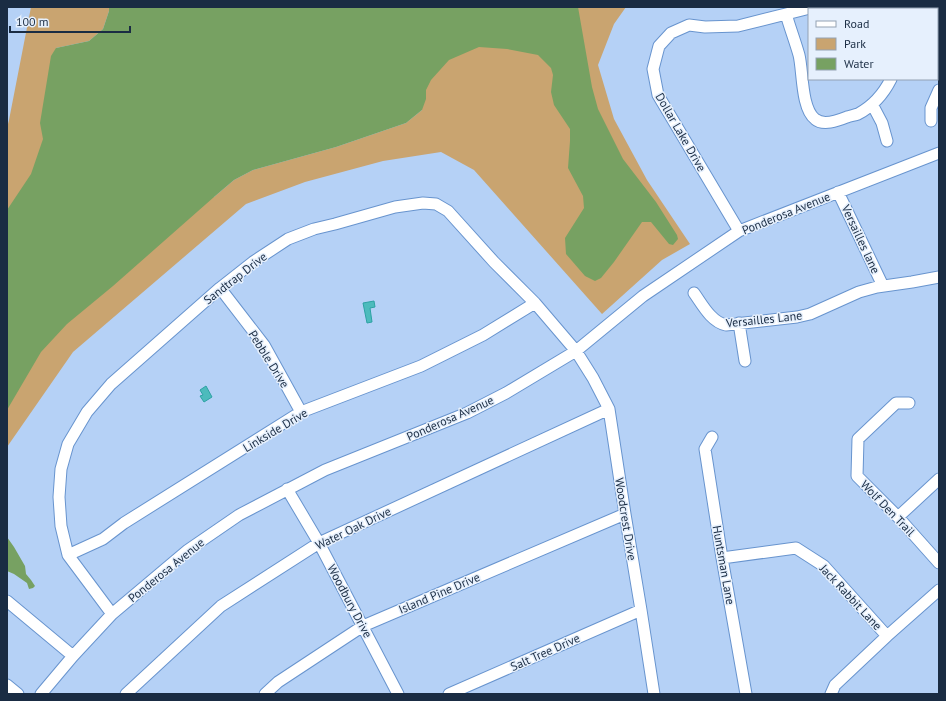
<svg xmlns="http://www.w3.org/2000/svg" width="946" height="701" font-family="'PT Sans',sans-serif">
  <rect width="100%" height="100%" fill="#b5d1f6"/>
  <path fill="#c9a470" d="M31,7H109V11L103,29L89,41L56,48L214,197L234,180L253,170L336,147L406,123L422,110L385,7H626L614,24L598,65L614,119L647,180L690,244L662,260L602,314L474,170L441,152L383,161L305,182L246,204L73,352L7,447V128L9,120Z"/>
  <path fill="#77a162" d="M109,7H578L592,87L598,109L623,159L656,202L677,235L678,239L673,245L669,244L651,222H642L614,262L601,278L595,281L585,276L566,254L565,238L584,208L583,196L568,168L570,141V129L554,105L551,92L553,75L551,68L538,55L507,49L479,47L449,60L431,80L426,90V99L422,110L406,123L336,147L253,170L234,180L214,197L113,286L67,324L41,352L7,410V210L31,174L43,139L40,123L51,56L56,48L89,41L103,29L109,11Z
    M7,537L14,547L25,566L26,574L31,580L35,586L33,588L29,589L27,583L14,574L7,571Z"/>
  <path fill="#4cbbbc" stroke="#2da2a4" d="M374,301L375,307L370,308L372,322L367,323L363,303Z
    M206,386L212,397L204,402L200,396L203,395L200,390Z"/>
  <g fill="none" stroke-linecap="round" stroke-linejoin="round">
    <g stroke="#6894ce" stroke-width="13">
      <path id="minor" d="M838,7L843,9
        M786,14C790,28 795,41 799,55C803,71 801,108 815,119C823,126 837,121 847,117C850,116 855,115 858,114C873,106 884,93 891,79
        M937,56L939,57
        M872,104L882,123L887,141
        M931,121V108L939,90
        M838,192L883,286
        M739,231L658,95L653,69L659,46L671,33L689,25L705,27L738,26L814,7
        M220,288L264,345L301,412
        M694,293C702,304 711,322 726,325L797,317L810,314L859,292L877,287L912,282L939,277
        M739,323L745,361
        M909,403H896L858,439L857,476L898,517L939,563
        M712,437L705,449L722,558L746,694
        M287,489L319,543L398,694
        M898,517L939,479
        M68,555L103,539L124,523L301,412L421,366L483,335L535,303
        M722,558L796,548L824,566L887,636
        M7,601L73,656
        M112,614L68,555L61,526L59,497L61,469L68,444L87,412L111,384L220,288L253,262L288,239L314,229L335,224L395,207L423,203L436,204L448,211L494,262L535,303L576,351L593,378L609,409L625,514L641,610L654,694
        M7,685L18,694
        M41,694L73,656L112,614L188,550L239,515L325,470L467,413L506,393L576,351L643,296L739,231L939,153
        M126,694L221,606L319,543L609,409
        M265,694L278,682L363,626L625,514
        M449,694L641,610
        M831,694L835,685L887,636L939,590"/>
    </g>
    <use href="#minor" stroke="#fff" stroke-width="11"/>
  </g>
  <g text-anchor="middle" dominant-baseline="central" stroke-width="3" stroke-linejoin="round" paint-order="stroke">
    <g font-size="12" fill="#1a2c43" stroke="#e6f0fd">
      <text transform="translate(681 132) rotate(60)">Dollar Lake Drive</text>
      <text transform="translate(786 213) rotate(-22)">Ponderosa Avenue</text>
      <text transform="translate(861 239) rotate(65)">Versailles lane</text>
      <text transform="translate(235 278) rotate(-38)">Sandtrap Drive</text>
      <text transform="translate(764 319) rotate(-6)">Versailles Lane</text>
      <text transform="translate(269 359) rotate(58)">Pebble Drive</text>
      <text transform="translate(450 418) rotate(-24)">Ponderosa Avenue</text>
      <text transform="translate(275 430) rotate(-31)">Linkside Drive</text>
      <text transform="translate(888 508) rotate(46)">Wolf Den Trail</text>
      <text transform="translate(626 519) rotate(81)">Woodcrest Drive</text>
      <text transform="translate(353 528) rotate(-26)">Water Oak Drive</text>
      <text transform="translate(724 565) rotate(80)">Huntsman Lane</text>
      <text transform="translate(166 570) rotate(-39)">Ponderosa Avenue</text>
      <text transform="translate(439 593) rotate(-23)">Island Pine Drive</text>
      <text transform="translate(851 597) rotate(47)">Jack Rabbit Lane</text>
      <text transform="translate(350 601) rotate(62)">Woodbury Drive</text>
      <text transform="translate(545 652) rotate(-24)">Salt Tree Drive</text>
    </g>
  </g>
  <rect width="946" height="701" fill="none" stroke="#1a2c43" stroke-width="16"/>
  <rect x="808" y="8" width="130" height="72" fill="#e6f0fd" stroke="#94a2b3"/>
  <rect x="816" y="21" width="20" height="6" fill="#ffffff" stroke="#94a2b3"/>
  <text x="844" y="28" font-size="12" fill="#1a2c43">Road</text>
  <rect x="816" y="38" width="20" height="12" fill="#c9a470" stroke="#94a2b3"/>
  <text x="844" y="48" font-size="12" fill="#1a2c43">Park</text>
  <rect x="816" y="58" width="20" height="12" fill="#77a162" stroke="#94a2b3"/>
  <text x="844" y="68" font-size="12" fill="#1a2c43">Water</text>
  <path d="M10 26v6h120v-6" fill="none" stroke="#1a2c43" stroke-width="2"/>
  <text x="16" y="26" font-size="12" fill="#1a2c43" stroke="#e6f0fd" stroke-width="3" paint-order="stroke">100 m</text>
</svg>
